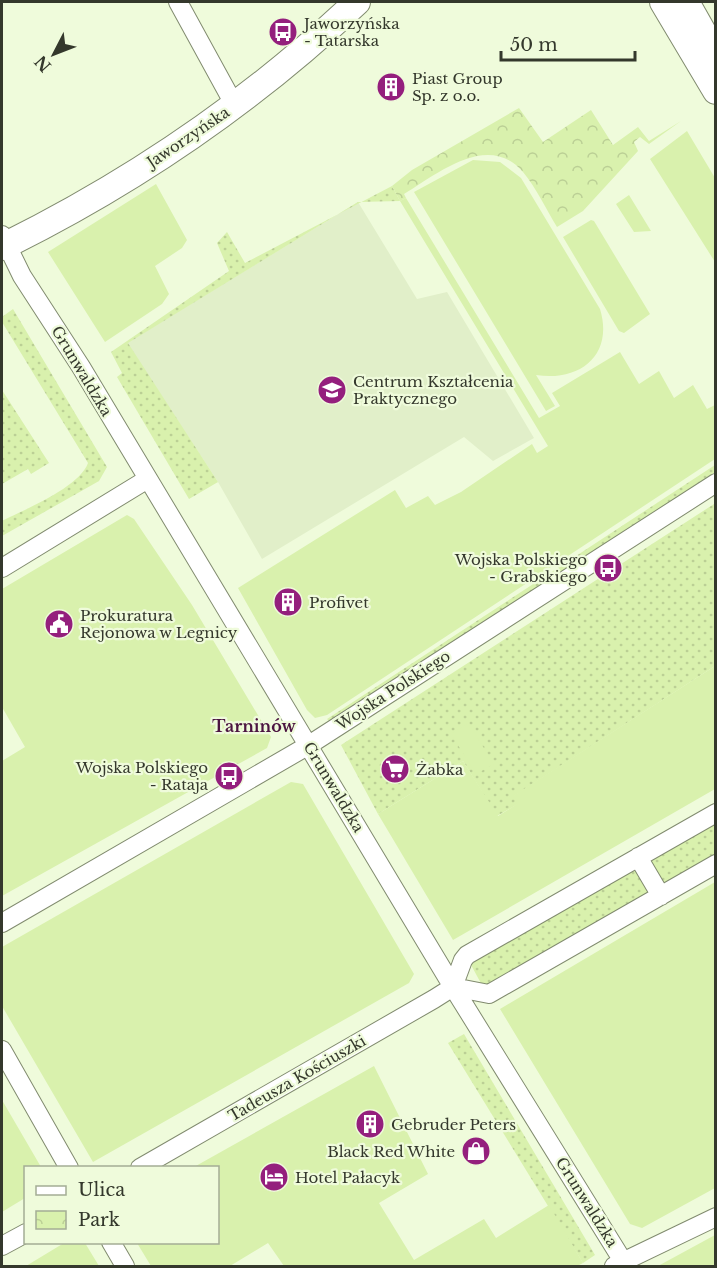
<svg xmlns="http://www.w3.org/2000/svg" width="717" height="1268" font-family="'Libre Baskerville',serif">
  <defs>
    <pattern id="grass-dots" width="8" height="8" patternUnits="userSpaceOnUse" patternTransform="scale(1.5)"><rect width="8" height="8" fill="#d9f1ad"/><path d="M2 2h.1M6 6h.1" fill="none" stroke="#bbcf95" stroke-width="1.8" stroke-linecap="round"/></pattern>
    <pattern id="park-crowns" width="20" height="18" patternUnits="userSpaceOnUse" patternTransform="scale(1.5)"><rect width="20" height="18" fill="#d9f1ad"/><path d="M2 6a3 3 0 1 1 6 0M12 15a3 3 0 1 1 6 0" fill="none" stroke="#bbcf95"/></pattern>
  </defs>
  <rect width="100%" height="100%" fill="#effbdb"/>
  <path fill="#e1efc9" d="M358,202L417,299L447,292L534,438L493,461L464,437L262,559L218,482L127,343Z"/>
  <path fill="url(#grass-dots)" d="M392,186L400,201L358,202L128,343L218,482L189,499L117,377L122,373L111,352L229,271L217,243L227,232L245,263Z
    M13,309L107,467L99,481L2,536V521C23,510 79,488 88,463L2,322V317Z
    M2,390L49,463L31,474L28,469L2,484Z
    M715,465V472L341,715L329,721L327,719Z
    M714,504L715,666L514,796L518,804L497,816L463,761L378,814L341,745Z
    M715,823V856L484,989L470,963Z
    M464,1034L595,1255L583,1263L448,1043Z"/>
  <path fill="url(#park-crowns)" d="M519,108L543,142L591,110L613,145L638,127L649,141L681,121L649,144L640,137L634,142L638,151L583,211L557,227C546,209 537,189 523,172C488,131 437,174 404,194L406,198L400,201L392,186L412,170Z"/>
  <path fill="#d9f1ad" d="M687,131L715,178V262L650,159Z
    M473,160L500,162L521,178L600,309C614,355 580,382 536,375L555,406L546,411L414,192Z
    M156,184L187,240L182,248L155,266L169,294L162,304L105,342L48,252Z
    M629,195L651,231L634,232L616,204Z
    M406,198L539,418L560,406L552,393L620,352L639,384L659,371L674,398L693,385L707,409L715,405V459L327,715L315,718L307,710L238,588L395,490L406,508L428,496L435,505L461,492L532,444L537,453L548,446L400,201Z
    M591,220L594,221L650,314L624,333L619,331L563,237Z
    M127,515L134,519L192,605L271,737L267,748L2,896V761L25,747L2,707V589Z
    M715,666V789L453,940L378,814L463,761L498,816L517,804L513,796Z
    M468,723L494,764L476,774L451,734Z
    M291,782L303,784L414,974L409,983L93,1162L2,1006V947Z
    M715,882V1188L642,1228L630,1224L500,1009Z
    M374,1066L428,1174L379,1203L414,1260L484,1219L496,1238L549,1205L583,1263L577,1266H284L268,1243L230,1266H151L137,1243L218,1242V1168L194,1167Z
    M2,1100L41,1167L26,1168L25,1198L2,1212Z
    M715,1235V1266H658Z
    M64,1243H85L99,1266H26Z"/>
  <g fill="none" stroke-linecap="round" stroke-linejoin="round">
    <g stroke="#818b6f" stroke-width="20">
      <path id="street" d="M178,2L235,106
        M2,235L22,276L81,367L453,987L626,1266
        M2,568L146,480
        M638,857L661,896
        M2,923L309,745L716,483
        M453,987L489,994L716,864
        M2,1050L69,1168
        M140,1168L434,999L453,987L463,960L467,955L716,813
        M111,1242L125,1266
        M2,1246L26,1233
        M614,1266L716,1217"/>
    </g>
    <g stroke="#818b6f" stroke-width="28">
      <path id="secondary" d="M663,2L716,91
        M686,2L716,55
        M2,247C132,183 251,102 357,2"/>
    </g>
    <use href="#street" stroke="#fff" stroke-width="18"/>
    <use href="#secondary" stroke="#fff" stroke-width="26"/>
  </g>
  <defs>
    <g id="bus-disc" transform="scale(1.5)"><circle r="9.5" fill="#941f7d" stroke="#effbdb"/><path d="M-5-6H5V4H4V6H2V4H-2V6H-4V4H-5ZM-3.5-4V0h7V-4ZM-3.5 1.2v1.5H-2V1.2ZM2 1.2v1.5H3.5V1.2Z" fill="#fff"/></g>
    <g id="building-disc" transform="scale(1.5)"><circle r="9.5" fill="#941f7d" stroke="#effbdb"/><path d="M-4-6H4V6H1V3H-1V6H-4ZM-2.5-4.3h1.7v1.8h-1.7ZM.8-4.3h1.7v1.8H.8ZM-2.5-1h1.7V.8h-1.7ZM.8-1h1.7V.8H.8Z" fill="#fff"/></g>
    <g id="school-disc" transform="scale(1.5)"><circle r="9.5" fill="#941f7d" stroke="#effbdb"/><path d="M0-5L7-2L0 1L-7-2ZM-4 1L0 2.5L4 1V4Q0 6-4 4Z" fill="#fff"/></g>
    <g id="civic-disc" transform="scale(1.5)"><circle r="9.5" fill="#941f7d" stroke="#effbdb"/><path d="M-.6-6.5H3V-4.5H.6V-3L4-1V1h2V6H-6V1h2V-1L-.6-3ZM-1.2 2.5V6h2.4V2.5Z" fill="#fff"/></g>
    <g id="supermarket-disc" transform="scale(1.5)"><circle r="9.5" fill="#941f7d" stroke="#effbdb"/><path d="M-6-5.5h2.5l.6 2H6L4.5 2H-2.5L-4.4-4H-6ZM-1.5 3.2a1.3 1.3 0 1 0 .1 0ZM3 3.2a1.3 1.3 0 1 0 .1 0Z" fill="#fff"/></g>
    <g id="shop-disc" transform="scale(1.5)"><circle r="9.5" fill="#941f7d" stroke="#effbdb"/><path d="M-5-2.5h2.3a2.7 3.5 0 0 1 5.4 0H5L5.5 6h-11ZM-1.5-2.5h3a1.5 2.3 0 0 0-3 0Z" fill="#fff"/></g>
    <g id="hotel-disc" transform="scale(1.5)"><circle r="9.5" fill="#941f7d" stroke="#effbdb"/><path d="M-6-4.5h1.5V1H6V5H4.5V3h-9V5H-6ZM-4 0a1.8 1.8 0 1 1 3.6 0ZM.5 0V-2.5h3Q6-2.5 6 0Z" fill="#fff"/></g>
  </defs>
  <g fill-rule="evenodd">
    <use href="#bus-disc" x="283" y="32"/>
    <use href="#building-disc" x="391" y="87"/>
    <use href="#school-disc" x="332" y="390"/>
    <use href="#bus-disc" x="608" y="568"/>
    <use href="#building-disc" x="288" y="602"/>
    <use href="#civic-disc" x="59" y="624"/>
    <use href="#supermarket-disc" x="395" y="769"/>
    <use href="#bus-disc" x="229" y="776"/>
    <use href="#building-disc" x="370" y="1124"/>
    <use href="#shop-disc" x="476" y="1151"/>
    <use href="#hotel-disc" x="274" y="1177"/>
  </g>
  <g text-anchor="middle" dominant-baseline="central" stroke-width="4.5" stroke-linejoin="round" paint-order="stroke">
    <g font-size="15" fill="#34382c" stroke="#effbdb" text-anchor="start">
      <text x="304" y="23">Jaworzyńska<tspan x="304" dy="17">- Tatarska</tspan></text>
      <text x="412" y="78">Piast Group<tspan x="412" dy="17">Sp. z o.o.</tspan></text>
      <text x="353" y="381">Centrum Kształcenia<tspan x="353" dy="17">Praktycznego</tspan></text>
      <text x="587" y="559" text-anchor="end">Wojska Polskiego<tspan x="587" dy="17">- Grabskiego</tspan></text>
      <text x="309" y="602">Profivet</text>
      <text x="80" y="615">Prokuratura<tspan x="80" dy="17">Rejonowa w Legnicy</tspan></text>
      <text x="208" y="767" text-anchor="end">Wojska Polskiego<tspan x="208" dy="17">- Rataja</tspan></text>
      <text x="416" y="769">Żabka</text>
      <text x="391" y="1124">Gebruder Peters</text>
      <text x="455" y="1151" text-anchor="end">Black Red White</text>
      <text x="295" y="1177">Hotel Pałacyk</text>
    </g>
    <g font-size="15" fill="#34382c" stroke="#effbdb">
      <text transform="translate(188 137) rotate(-34)">Jaworzyńska</text>
      <text transform="translate(82 371) rotate(59)">Grunwaldzka</text>
      <text transform="translate(393 690) rotate(-33)">Wojska Polskiego</text>
      <text transform="translate(334 787) rotate(59)">Grunwaldzka</text>
      <text transform="translate(297 1078) rotate(-30)">Tadeusza Kościuszki</text>
      <text transform="translate(587 1202) rotate(58)">Grunwaldzka</text>
    </g>
    <g font-size="16" font-weight="bold" fill="#4c1541" stroke="#effbdb">
      <text x="254" y="726">Tarninów</text>
    </g>
  </g>
  <rect width="717" height="1268" fill="none" stroke="#34382c" stroke-width="6"/>
  <rect x="24" y="1166" width="195" height="78" fill="#effbdb" stroke="#a4ad95" stroke-width="1.5"/>
  <rect x="36" y="1186" width="30" height="9" fill="#ffffff" stroke="#a4ad95" stroke-width="1.5"/>
  <text x="78" y="1196" font-size="18" fill="#34382c">Ulica</text>
  <rect x="36" y="1211" width="30" height="18" fill="url(#park-crowns)" stroke="#a4ad95" stroke-width="1.5"/>
  <text x="78" y="1226" font-size="18" fill="#34382c">Park</text>
  <g transform="translate(54 54) rotate(228)" stroke="#effbdb" stroke-width="4.5" paint-order="stroke">
  <path d="M0-4.5L10 22L0 15L-10 22Z" fill="#34382c"/>
  <text y="-9" font-size="16" font-weight="bold" text-anchor="middle" fill="#34382c">N</text>
  </g>
  <path d="M501 51v9h134v-9" fill="none" stroke="#34382c" stroke-width="3"/>
  <text x="510" y="51" font-size="18" fill="#34382c" stroke="#effbdb" stroke-width="4.5" paint-order="stroke">50 m</text>
</svg>
